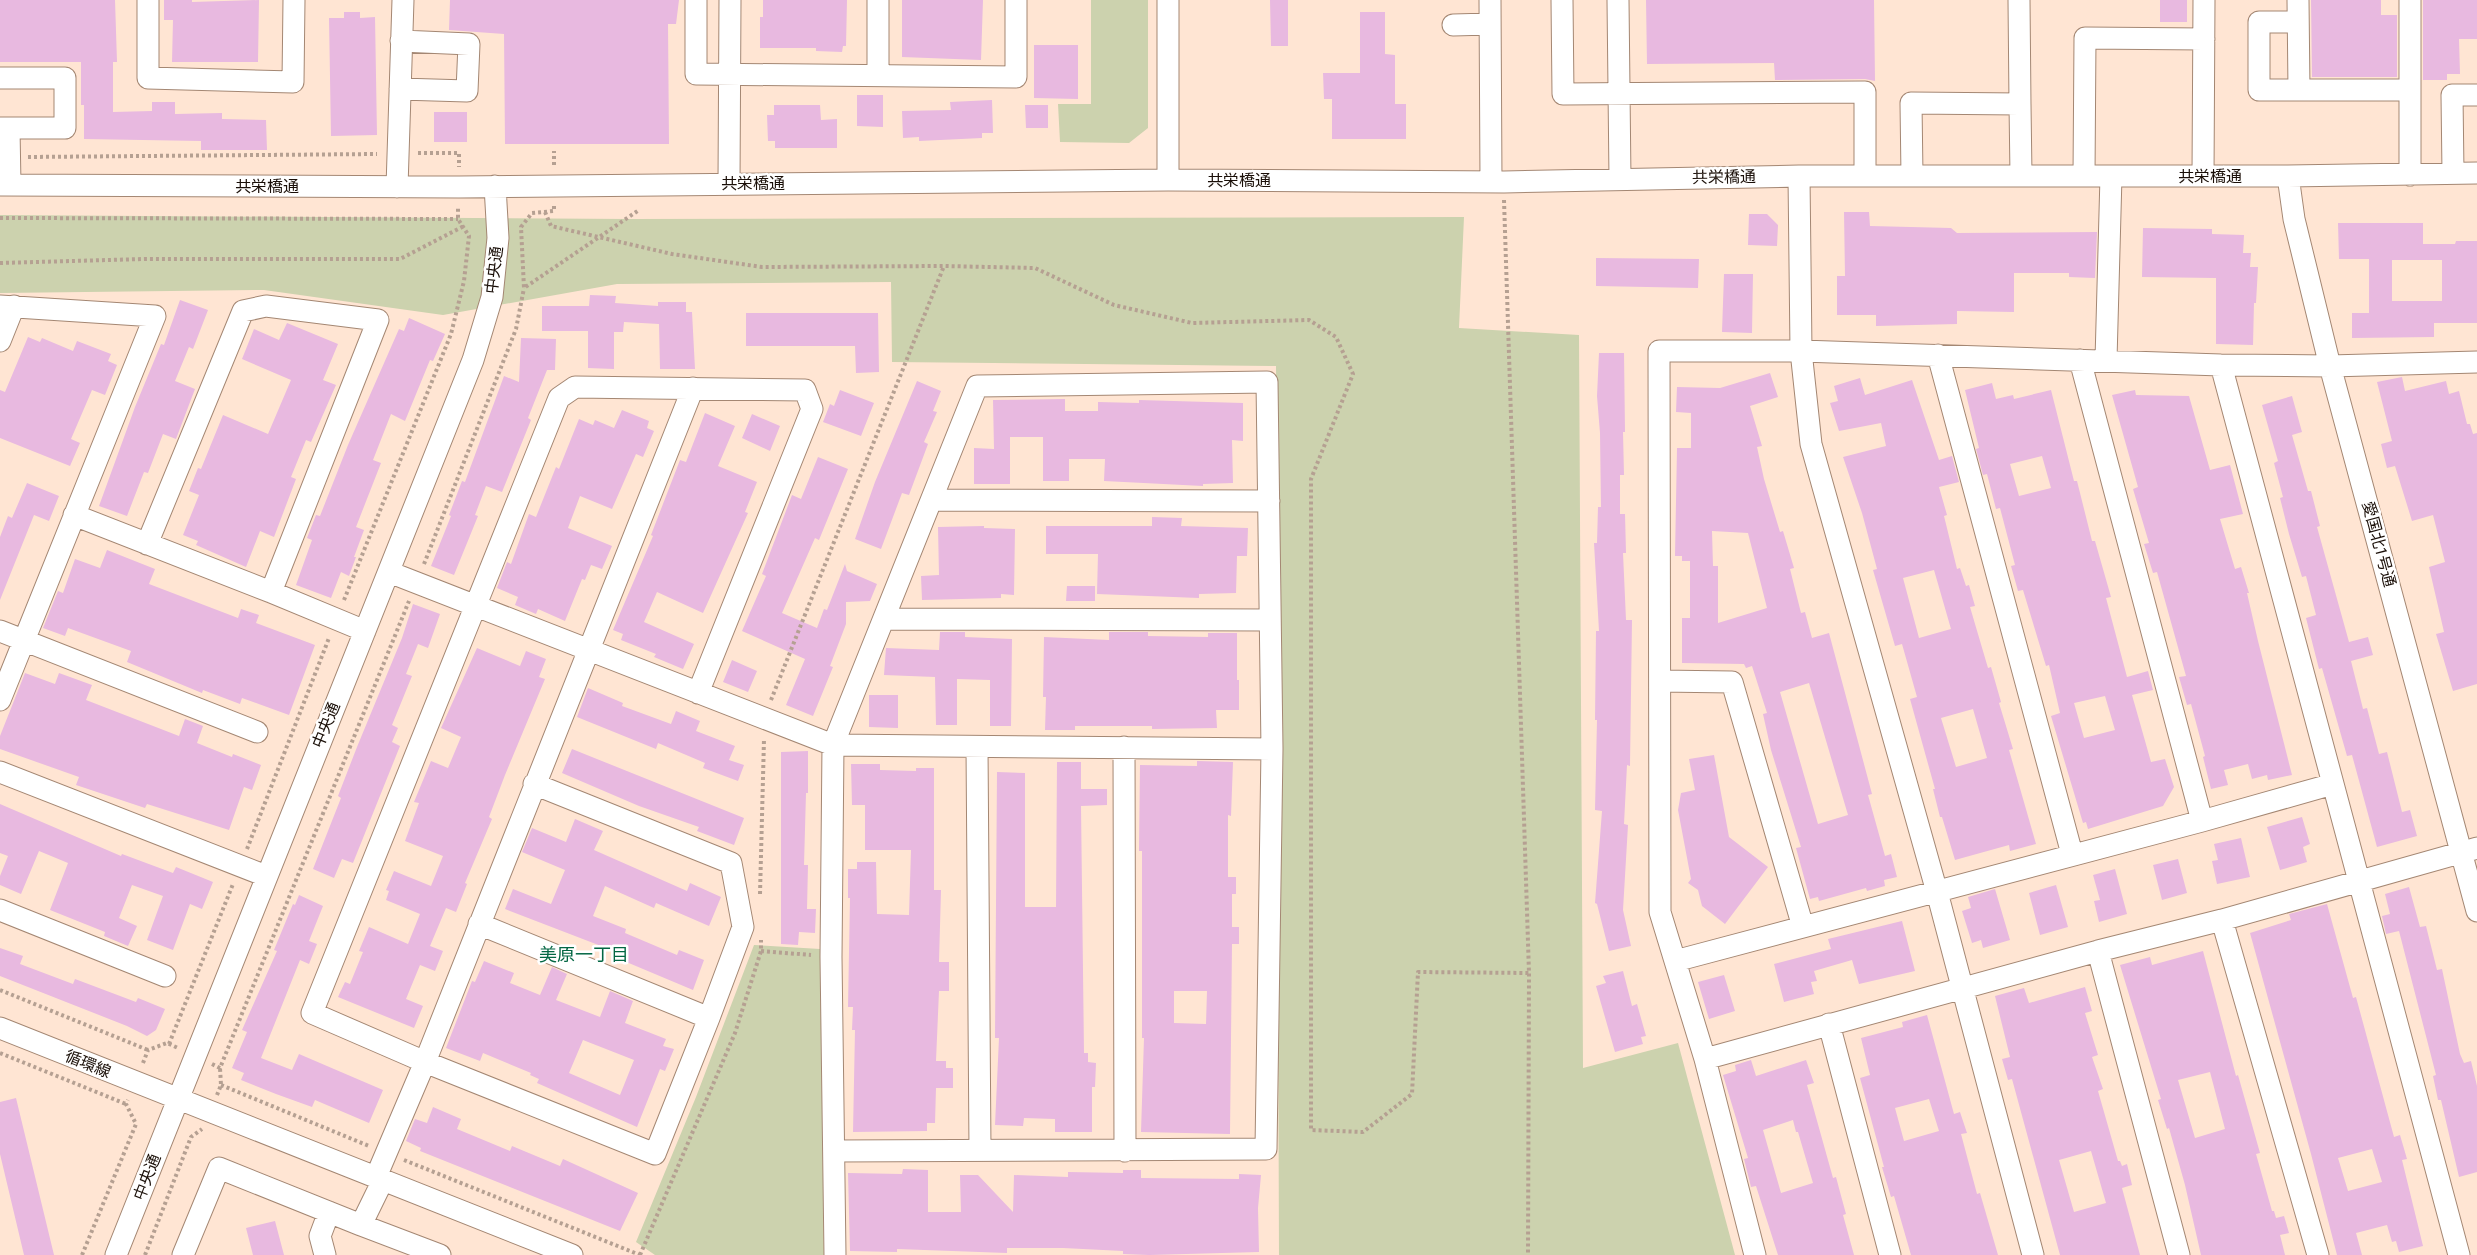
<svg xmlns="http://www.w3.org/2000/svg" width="2477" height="1255" font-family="'Roboto Condensed','Noto Sans JP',sans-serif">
  <rect width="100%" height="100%" fill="#ffe5d3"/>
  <path fill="#ccd2ae" d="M1091,0H1148V128L1129,143L1060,142L1058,104H1091Z
    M0,215L630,219L1464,217L1459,328L1579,335L1583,1068L1678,1043L1735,1255H1279L1276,366L892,362L891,282L617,284L443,315L264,290L0,293Z
    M754,945L820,949L824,1255H655L636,1242L696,1097Z"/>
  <path fill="#e8b9e0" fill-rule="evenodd" d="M0,0H115L117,62H113V112L152,111V102H175V114L222,113V119L266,120L267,150H201V141L84,139V105H81V62H0Z
    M164,0H192V2L259,0L258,62H172L173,20H164Z
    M450,0H679L676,24H668L669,144H505L504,34L449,30Z
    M763,0H847L846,46H843L842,52L816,51V48H760V17H763Z
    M902,0H983L981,60L902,57Z
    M1270,0H1288V46H1271Z
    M1646,0H1874L1875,81L1865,79L1775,80L1774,63L1647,64Z
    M2160,0H2187V22H2160Z
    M2311,0H2381V15H2397V77H2312Z
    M2423,0H2477V39H2459L2460,74H2447V80H2423Z
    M344,12H360V18L375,17L377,135L331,136L329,18H344Z
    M1360,12H1385V54L1395,55V104H1406V139H1332V99H1324L1323,73H1360Z
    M1034,45H1078V99L1034,98Z
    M857,95H883V127L857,126Z
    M992,100L993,133H982V138L919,141V137L903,138L902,111L951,110L950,102Z
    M774,105H820L821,120L837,119V148H775V141H768L767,115H774Z
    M1025,105H1048V128H1026Z
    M434,112H467V142H434Z
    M1844,212H1869L1870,226L1951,228L1957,233L2097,232L2095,278L2069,277V273H2014V312L1957,311V324L1876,326V315H1837V276H1845Z
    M1749,214H1767L1778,225L1777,246L1748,245Z
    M2338,223H2423V244H2455L2456,241H2477V323H2434V337L2352,338V313H2369V259H2339ZM2392,260H2442V301H2392Z
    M2143,228L2212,229V234L2244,235L2243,253H2251L2250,267H2258L2256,303H2254L2253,345L2216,344V278L2142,277Z
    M1596,258L1699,259L1698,288L1596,286Z
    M1724,274H1753L1752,333L1722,332Z
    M590,295L616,296L615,303L658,306V302H686V312H692L695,369H660L659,324L624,322L623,332H614V369L588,368V331H542V306H589Z
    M180,300L208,310L193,349L189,347L175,381L195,389L176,439L163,434L148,473L144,472L127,516L99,506L135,407L161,344L164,345Z
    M746,313H878L879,372L856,373L855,346H746Z
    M409,318L445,334L433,361L430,360L405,421L391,414L373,460L381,463L356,527L364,530L354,557H356L349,576L341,572L331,598L296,585L312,540L307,538L316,515L320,516L348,445L399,329L404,331Z
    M287,323L338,344L323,380L336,385L311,442L306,440L291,477L296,479L274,537L260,531L246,567L196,545L198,541L183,535L199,495L189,491L198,468L201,469L223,415L268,434L291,380L242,359L254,329L279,340Z
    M28,337L40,342L42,338L73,351L77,341L111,354L108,361L117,365L105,395L92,390L71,439L80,443L70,466L0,438V390L5,392Z
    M521,338L556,339L555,370H547L528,418L531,420L502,492L486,486L475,515L478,516L454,575L431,566L451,516L449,515L462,481L465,482L504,376L519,382Z
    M1599,353H1624L1625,432H1623L1624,475H1620V514H1625L1626,553H1623L1626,620H1632L1630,766L1627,765L1624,824L1628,825L1623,910L1631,946L1609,951L1597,904L1595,903L1602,811L1595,810L1597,720H1595L1596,631H1599L1594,543H1597L1598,507H1601L1600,433L1597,396Z
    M1770,373L1778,397L1750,406L1762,446L1757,447L1764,479L1780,532L1783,531L1794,568L1790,569L1801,613L1805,612L1812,638L1829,633L1872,794L1868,795L1885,856L1891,854L1897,877L1884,880L1885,886L1867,891L1866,888L1819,901L1818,897L1810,899L1796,848L1801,847L1771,750L1763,714L1767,713L1752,666L1746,668L1744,664L1682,663V618H1690V561H1682V556H1675L1677,448H1691V413L1676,412L1677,387L1720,388ZM1712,531L1748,533L1767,608L1718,623V566H1713ZM1809,683L1848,815L1818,824L1780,692Z
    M2402,377L2405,391L2446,381L2449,394L2459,391L2467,424H2470L2473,434L2477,433V684L2453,691L2436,634L2444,632L2429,567L2445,562L2433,515L2412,521L2395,466L2387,468L2381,444L2392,441L2377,382Z
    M1860,378L1865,395L1912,380L1939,460L1952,456L1959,482L1939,487L1947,515L1944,516L1957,569L1960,568L1966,586L1969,585L1975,606L1970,607L1988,668L1991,667L2001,702L1999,703L2013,749L2009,750L2036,844L2010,851L2009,845L1955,860L1942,817H1940L1933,789H1935L1910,699L1917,697L1902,644L1895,646L1873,570L1877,569L1862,513L1843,457L1886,446L1881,423L1839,431L1830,403L1838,401L1834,386ZM1934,570L1951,629L1919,638L1903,578ZM1973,709L1987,758L1956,767L1941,718Z
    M917,381L941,391L933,411L937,412L924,442L928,444L909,495L902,493L881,549L855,539L875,482Z
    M1992,383L1996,399L2013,395L2014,399L2051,390L2074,481H2077L2092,541H2095L2111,597L2106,598L2127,677L2148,671L2153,690L2132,695L2151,762L2165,759L2174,787L2163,806L2088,829L2086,822L2083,823L2051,716L2060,713L2049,665L2046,666L2023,590L2018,591L2011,566L2015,565L2000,508L1996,509L1987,474L1983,475L1976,449L1979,448L1965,390ZM2042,456L2051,488L2019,496L2010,464ZM2105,696L2115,730L2084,738L2074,703Z
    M840,390L874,403L861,436L823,422L830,404L834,406Z
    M2135,390L2136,395L2189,396L2210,470L2230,465L2243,514L2220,519L2235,569L2241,567L2249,593H2247L2258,641L2292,775L2268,780L2267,775L2252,779L2248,764L2224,770L2228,785L2211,789L2203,757L2205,756L2191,704L2187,705L2179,677L2186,676L2157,572L2153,573L2144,544L2149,543L2133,489L2138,487L2112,395Z
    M2292,396L2302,432L2292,435L2308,491H2311L2320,526L2317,527L2349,642L2368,637L2373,655L2351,661L2363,709L2367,708L2379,754L2387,752L2402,812L2410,810L2417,836L2377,847L2352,755L2347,756L2322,668L2319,669L2306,618L2316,615L2306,576L2302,577L2289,534L2280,498L2283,497L2274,463L2278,461L2262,405Z
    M1065,399V411H1098V402L1139,403V400L1243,403V441L1232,440L1233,483L1203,484V486L1104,481L1105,459H1069V481H1043V437H1010V484H974V448L994,449L993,400Z
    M622,410L649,421L647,428L654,431L643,457L636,454L612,509L580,496L568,528L612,546L602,569L591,565L585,580L582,579L565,621L538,609L536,614L515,605L518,597L497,588L507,562L511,564L529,514L536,517L556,467L559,469L579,419L593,425L595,420L614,428Z
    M705,413L735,426L718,466L757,482L745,512L748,513L703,613L657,592L644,622L694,644L683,669L654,657L656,654L621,640L623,634L613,630L653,536L651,535L680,460L686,462Z
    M752,414L780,426L770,451L742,438Z
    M818,457L848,469L819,540L815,538L782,613L817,628L824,609L827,610L845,564L847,571L877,584L870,601L846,602V624L830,666L833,667L813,716L786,705L805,659L742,631L766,576L762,574L792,495L801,499Z
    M27,483L59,496L49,521L34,515L0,600V537L8,516L12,518Z
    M1152,517L1182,518L1181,526L1248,528L1247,556H1237L1236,593L1199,594V598L1097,594L1098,554H1046V526H1152Z
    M984,526V528L1015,529L1014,595L1001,594V598L922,600L921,576L939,575L938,527Z
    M107,550L155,569L149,584L238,618L241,609L259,615L256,623L315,645L289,715L242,698L240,704L203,690L202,693L127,662L131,651L68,628L65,636L43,628L58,591L63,593L75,559L100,568Z
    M1067,586H1095V601H1066Z
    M413,604L440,614L428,648L418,644L406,674L412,676L392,725L398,728L392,742L400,746L353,863L342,859L334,878L313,869L341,798L338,796L357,747L402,638Z
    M940,632H965V637L1012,639L1011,726H990V680L957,679V725H936L935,677L884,675L886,648L939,650Z
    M1109,632H1148V636L1208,637V633H1237V680H1239V710H1216L1217,728L1152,729V726H1075V730H1045L1046,697H1043L1044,637L1109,640Z
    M477,648L520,666L526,651L546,659L539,677L545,679L505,775L489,817L492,819L465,883L467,884L456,912L446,908L430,946L443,951L435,971L420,965L406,999L423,1006L414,1028L338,997L345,982L350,984L363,952L359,951L369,927L408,944L420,914L386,900L389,891L386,890L394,871L431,886L443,856L405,841L419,803L414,802L431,761L448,768L461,737L441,728Z
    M732,660L757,671L748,692L723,682Z
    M25,673L55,684L59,673L92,685L86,700L179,736L185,719L203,726L197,743L232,757L233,754L261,765L252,790L244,787L229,830L147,804L145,808L76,785L79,777L0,749V736Z
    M588,688L623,703L622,706L671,724L676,711L700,721L696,731L735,746L729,760L744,765L738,781L703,768L705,763L658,743L656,749L577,717Z
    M869,695H898V728L869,727Z
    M572,749L744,818L734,845L697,831L699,827L639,806L562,773Z
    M808,751V793H806L804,865H808L807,909H816L815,933L799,932L798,945L781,944V752Z
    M1714,755L1729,837L1768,867L1725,924L1702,906L1698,890L1688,883L1691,879L1678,810L1681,793L1695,790L1689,759Z
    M1197,761L1233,762L1231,816L1228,815V877H1236V894H1232V927H1239V944H1232L1230,1134L1141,1132L1144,1038H1142V851H1139L1140,765L1197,766ZM1174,991H1207L1206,1024L1174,1023Z
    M1057,762H1081V789H1107V805L1081,806L1084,1053H1088V1062L1096,1063L1095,1087H1092V1132H1055V1119L1024,1118L1023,1126L995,1125L999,1038H995L997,772L1025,773V907H1056Z
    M851,764H880V770L916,771V768H934V890H941L939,962H949V991H939L936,1061H946V1068H953V1088H936L935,1123H927V1131L853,1132L855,1030H852L853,1007H848L850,898H848V869H857V862H876L877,914L909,915L911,850H865V805H852Z
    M0,804L121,856L122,854L173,873L176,867L213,882L202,909L190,904L173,950L147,940L163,896L132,885L119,918L137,926L128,946L104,936L105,932L50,910L68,863L39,851L21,894L0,885V876L8,856L0,853Z
    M2302,817L2310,844L2303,847L2307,862L2280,870L2267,827Z
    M575,819L603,831L594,850L687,891L690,883L721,897L709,926L656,903L654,908L605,886L593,916L626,929L625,933L677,955L679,950L704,960L693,990L624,961L627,956L505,909L513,889L551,904L565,870L522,852L532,828L566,842Z
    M2241,838L2250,877L2217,884L2212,861L2218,860L2214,844Z
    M2178,859L2187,893L2162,900L2153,865Z
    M2115,869L2127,914L2099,922L2094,901L2100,900L2093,875Z
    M2056,885L2068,927L2040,935L2029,893Z
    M2409,887L2420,927L2426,926L2437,970L2442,969L2460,1054L2464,1063L2471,1061L2477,1086V1172L2459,1177L2441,1100H2438L2433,1076L2436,1075L2399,931L2386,934L2382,916L2390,914L2385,894Z
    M1995,889L2010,940L1983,948L1981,940L1972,943L1962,911L1971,908L1968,897Z
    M299,895L323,906L309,941L317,944L309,964L300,960L261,1058L292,1070L299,1054L383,1090L369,1123L315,1100L312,1107L276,1094L241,1080L244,1073L232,1068L247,1032L242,1030L277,951L274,950L293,904L295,905Z
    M2327,904L2353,998L2356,997L2394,1137L2400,1135L2407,1159L2402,1160L2423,1246L2399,1252L2396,1241L2392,1242L2387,1225L2356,1233L2362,1255H2337L2311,1154L2250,933L2291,920L2289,914ZM2372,1149L2382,1182L2348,1191L2338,1158Z
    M1902,921L1915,971L1859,984L1852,960L1814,971L1817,981L1811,982L1814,994L1784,1002L1774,964L1831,949L1828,939Z
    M0,948L23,956L20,964L73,984L75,979L136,1002L138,998L165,1009L156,1030L147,1036L127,1026L0,976Z
    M2203,951L2236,1076L2238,1075L2260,1153L2256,1154L2272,1211H2274L2276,1218L2284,1216L2289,1233L2280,1235L2285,1255H2201L2185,1185L2169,1128L2167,1129L2158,1100L2161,1099L2120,965L2150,957L2152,965ZM2210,1072L2225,1129L2195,1138L2178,1080Z
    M484,961L514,973L510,983L540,995L552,967L567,974L556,1000L600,1017L610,991L633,1001L625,1023L666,1039L663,1046L674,1049L665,1071L660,1069L637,1127L537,1083L539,1079L530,1075L531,1073L483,1053L480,1061L446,1048L472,981L475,982ZM583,1040L634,1060L620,1095L569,1073Z
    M1623,971L1632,1006L1637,1004L1646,1036L1641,1037L1643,1044L1615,1052L1596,986L1606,983L1603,976Z
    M1724,975L1735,1011L1709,1019L1698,982Z
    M2085,987L2092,1011L2085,1013L2098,1055L2092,1057L2103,1089L2098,1091L2118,1161H2120L2122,1166L2127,1164L2132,1185L2122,1188L2140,1255H2060L2012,1079L2008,1080L2002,1059L2010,1057L1995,996L2024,988L2029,1003ZM2091,1151L2106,1203L2074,1212L2059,1160Z
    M1927,1015L1954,1114L1960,1112L1967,1133L1961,1134L1977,1194L1980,1193L1998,1255H1911L1894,1196L1891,1197L1882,1167H1884L1860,1078L1870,1075L1861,1038L1903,1027L1902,1022ZM1929,1099L1939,1131L1904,1141L1895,1108Z
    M1751,1060L1756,1076L1806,1060L1814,1083L1807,1085L1833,1178L1836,1177L1840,1192L1846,1214L1843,1215L1854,1255H1778L1756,1186L1751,1187L1744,1159L1748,1158L1723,1075L1736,1071L1735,1065ZM1793,1120L1796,1132H1798L1813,1183L1781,1193L1763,1130Z
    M16,1098L54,1255H24L0,1154V1102Z
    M433,1107L461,1119L457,1129L510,1151L512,1146L560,1166L563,1159L638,1193L620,1231L420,1151L421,1148L406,1141L415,1119L427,1123Z
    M903,1169L928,1170V1212H961L960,1175H978L1013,1212L1014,1175L1068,1177V1172L1123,1173V1170H1141V1178L1239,1179V1174L1261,1175L1258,1208L1259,1252L1149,1255L1123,1254V1251L1063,1248H1007V1253L897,1249V1252L850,1251L848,1173L902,1174Z
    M275,1221L284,1255H253L246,1228Z"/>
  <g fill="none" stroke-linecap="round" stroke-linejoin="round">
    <g stroke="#a48773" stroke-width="23">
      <path id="minor" d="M148,0V78L293,82L294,0
        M696,0V74L1016,77V0
        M1490,0L1491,181
        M1562,0L1563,94L1865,92V176
        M1618,0L1620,179
        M2019,0L2020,104
        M2298,0L2299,90H2410
        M2410,0V175
        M2298,22H2259V90H2299
        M1453,25L1490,24
        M878,76V0
        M0,78H65V128H0
        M400,89L467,91L469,44L401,41
        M9,128L10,185
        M2453,173L2452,95H2477
        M1799,176L1801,351L1811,444L1937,892L2033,1255
        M1912,176L1911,103L2020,104L2021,176
        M2084,176L2085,38L2204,39
        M2203,176L2204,0
        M2288,176L2294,219L2330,366L2477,911
        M1168,180V0
        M729,183L730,0
        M0,185L459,187L1168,180L1504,182L1799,176H2288L2477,173
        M397,187L403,0
        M0,306L155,316L0,700
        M0,341L14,306
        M1938,355L2072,854
        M2080,360L2202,821
        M2106,360L2111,176
        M2221,365L2459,1255
        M932,500L1269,501
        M74,515L271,592L365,631
        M147,544L243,311L266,306L378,320L271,592
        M389,572L833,745L1272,749
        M884,619L1270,620
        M0,631L257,732
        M1660,681L1732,682L1803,927
        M977,747L980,1150
        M1124,747L1125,1151
        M0,772L266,876
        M534,784L731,863L743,927L709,1018L655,1154L425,1062L312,1013L559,398L575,387L805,390L812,409L698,693
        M0,910L165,976
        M2222,920L2318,1255
        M479,924L709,1018
        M2098,951L2179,1255
        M1675,961L2202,821L2333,784
        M1829,1024L1890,1255
        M0,1028L572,1255
        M1705,1059L2098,951L2222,920L2477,848
        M376,1177L425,1062L693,388
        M361,1225L440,1255
        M116,1255L473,360L492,297L498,238L495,186
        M183,1255L219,1168L361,1225L383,1180
        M325,1255L320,1236L329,1212
        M835,1255L831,957L833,745L977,386L1267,382L1272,749L1266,1149L835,1151
        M1755,1255L1705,1059L1660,912L1659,351H1801L2221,365L2330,366L2477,362"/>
    </g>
    <path stroke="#b5a092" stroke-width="4" stroke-dasharray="3 3" stroke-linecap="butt" d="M418,153H459V167
      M28,157L377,154
      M554,165V151
      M1504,200L1529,973L1528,1255
      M554,206V211L532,213L521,227L524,288L639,210
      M545,212L551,226L672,254L762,267L944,266L1035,268L1114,305L1192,323L1309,320L1336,337L1353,374L1311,479V1130L1363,1132L1412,1094L1418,972L1529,973
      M0,218L458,219
      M0,263L145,259H400L464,226
      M424,564L516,329L524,288
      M344,600L451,334L464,281L469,236L458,219V207
      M771,700L944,266
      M247,849L329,638
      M760,894L764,739
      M761,951L811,955
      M0,990L148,1050
      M169,1044L233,884
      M0,1053L126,1104
      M143,1063L148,1050L167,1043L178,1048
      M212,1064L220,1068L409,601
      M221,1085L369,1146
      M217,1095L221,1085L220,1068
      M404,1160L640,1255
      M82,1255L136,1124L126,1104L128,1100
      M145,1255L191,1137L202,1129
      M640,1255L735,1033L761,951V940"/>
    <use href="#minor" stroke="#fff" stroke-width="21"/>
  </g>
  <g text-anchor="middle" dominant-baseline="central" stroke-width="5" stroke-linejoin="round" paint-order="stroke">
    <g font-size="16" fill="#1a0f08" stroke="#fff">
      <text x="2210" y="176">共栄橋通</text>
      <text transform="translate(1724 177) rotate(-1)">共栄橋通</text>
      <text x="1239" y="180">共栄橋通</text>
      <text x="753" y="183">共栄橋通</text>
      <text x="267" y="186">共栄橋通</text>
      <text transform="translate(494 270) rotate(-83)">中央通</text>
      <text transform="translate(2379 544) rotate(75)">愛国北1号通</text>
      <text transform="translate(326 725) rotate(-68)">中央通</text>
      <text transform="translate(88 1064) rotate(22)">循環線</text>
      <text transform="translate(147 1177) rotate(-69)">中央通</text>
    </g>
    <g font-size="18" fill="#036643" stroke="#fff">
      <text x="584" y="954">美原一丁目</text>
    </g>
  </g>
</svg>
